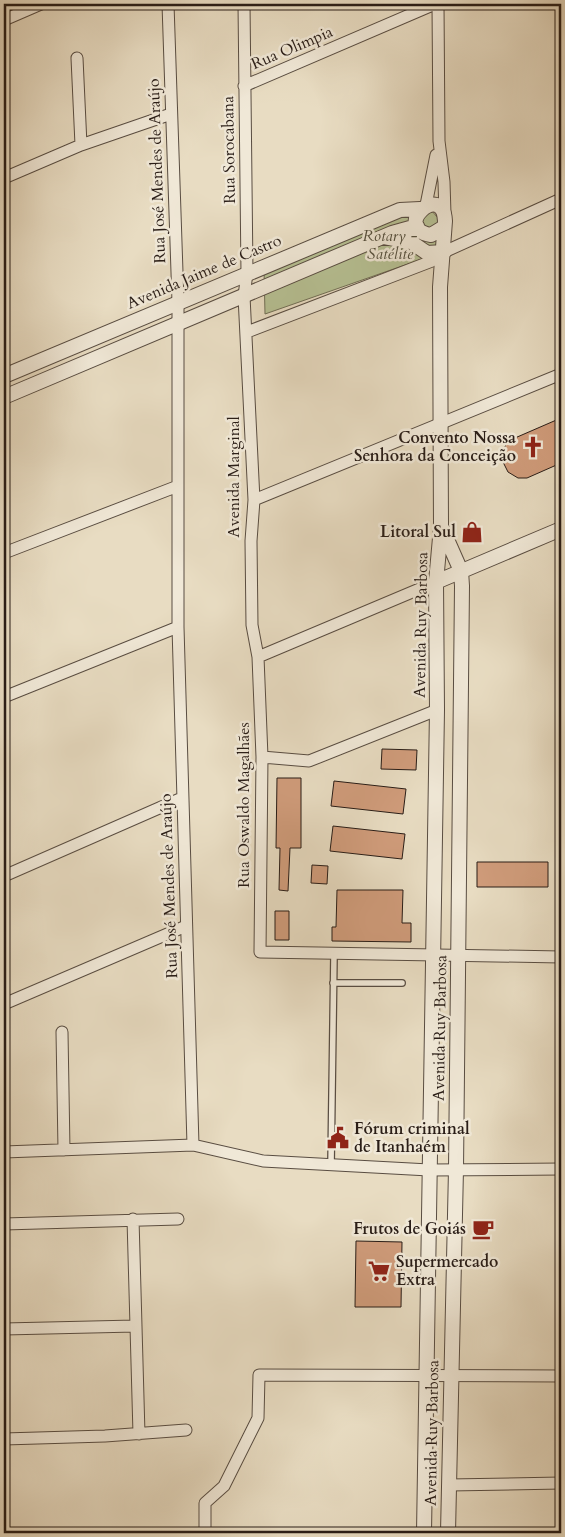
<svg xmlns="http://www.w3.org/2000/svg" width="565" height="1537" font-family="Cardo,serif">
  <rect width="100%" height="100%" fill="#e8dcc2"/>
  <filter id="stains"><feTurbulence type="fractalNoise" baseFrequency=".004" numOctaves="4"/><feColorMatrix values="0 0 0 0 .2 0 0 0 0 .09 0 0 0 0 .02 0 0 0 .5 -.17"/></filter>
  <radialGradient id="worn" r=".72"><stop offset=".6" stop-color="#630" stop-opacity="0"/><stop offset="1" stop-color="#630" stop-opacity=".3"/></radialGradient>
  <path fill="#b6c093" stroke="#706e55" d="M431,210L438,218L437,243L425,258L265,314L264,270L399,216Z"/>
  <path fill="#d09c7b" stroke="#291d17" d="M561,418V463L527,478H518L508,472L504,464L502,452L508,441Z
    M382,749L417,750L416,770L381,769Z
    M277,778H301V848H290L288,891L279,890L280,848H276Z
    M334,781L406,789L403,814L331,806Z
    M333,826L405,834L402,859L330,851Z
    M477,862H548V887H477Z
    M312,865L328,866L327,884L311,883Z
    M337,890H403L402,923H411V942L332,941V927H336Z
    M275,911H289V940H275Z
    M356,1241L402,1242L401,1307H355Z"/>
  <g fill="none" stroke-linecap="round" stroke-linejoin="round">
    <g stroke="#594d42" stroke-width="8">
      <path id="service" d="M333,983H402
        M331,1165L334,954"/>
    </g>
    <g stroke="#594d42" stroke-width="13">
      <path id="minor" d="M168,4L178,302V627L193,1145
        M244,4L247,273L244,296L254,500L251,541L252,625L258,657L262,757L260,952L561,957
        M438,4L439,141L444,182L445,214
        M4,20L41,4
        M77,58L81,145
        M244,86L435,4
        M4,178L81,145L171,114
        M426,205L436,155
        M444,252L561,199
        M247,332L432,261
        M254,500L561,374
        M4,553L178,486
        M258,657L436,582
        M4,697L178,627
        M262,757L309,761L437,710
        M4,876L182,798
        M4,1004L186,926
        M62,1032L64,1150
        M4,1152L193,1145L263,1161L429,1170L561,1169
        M133,1219L139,1434
        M4,1224L178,1219
        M4,1329L135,1326
        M4,1439L105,1436L186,1430
        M449,1485L561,1483
        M205,1533V1503L224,1486L258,1418L259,1375L561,1376"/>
    </g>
    <g stroke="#594d42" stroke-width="16">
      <path id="tertiary" d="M384,237L411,242L427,253L444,252
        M4,376L400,210L420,209
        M4,397L392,233L417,226
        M442,528L461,571L462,586L456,1169L448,1533
        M436,582L561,529
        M424,1533L437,710L436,582L441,527L440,287L445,221C443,180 390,228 431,235L444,227"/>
    </g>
    <use href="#service" stroke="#f0e8d7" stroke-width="5.5"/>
    <use href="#minor" stroke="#f0e8d7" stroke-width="11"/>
    <use href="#tertiary" stroke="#f0e8d7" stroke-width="14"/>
  </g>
  <defs>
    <g id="church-bare" transform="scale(1.725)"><path d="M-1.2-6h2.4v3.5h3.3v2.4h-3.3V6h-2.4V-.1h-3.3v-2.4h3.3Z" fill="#8f2418" stroke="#f0e8d7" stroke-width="2.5" paint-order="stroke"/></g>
    <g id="shop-bare" transform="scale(1.725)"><path d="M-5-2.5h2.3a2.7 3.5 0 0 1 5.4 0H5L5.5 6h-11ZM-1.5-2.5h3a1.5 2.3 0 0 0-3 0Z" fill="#8f2418" stroke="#f0e8d7" stroke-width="2.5" paint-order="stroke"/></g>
    <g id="civic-bare" transform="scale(1.725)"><path d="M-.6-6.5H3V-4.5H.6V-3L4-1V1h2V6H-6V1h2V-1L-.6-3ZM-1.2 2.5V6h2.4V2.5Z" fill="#8f2418" stroke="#f0e8d7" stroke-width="2.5" paint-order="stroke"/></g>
    <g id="cafe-bare" transform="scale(1.725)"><path d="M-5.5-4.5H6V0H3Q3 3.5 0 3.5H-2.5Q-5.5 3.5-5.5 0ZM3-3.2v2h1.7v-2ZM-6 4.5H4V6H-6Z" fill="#8f2418" stroke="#f0e8d7" stroke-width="2.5" paint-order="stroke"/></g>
    <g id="supermarket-bare" transform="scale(1.725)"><path d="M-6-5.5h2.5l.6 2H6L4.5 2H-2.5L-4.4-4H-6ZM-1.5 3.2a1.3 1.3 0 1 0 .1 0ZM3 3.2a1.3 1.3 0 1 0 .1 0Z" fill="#8f2418" stroke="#f0e8d7" stroke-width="2.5" paint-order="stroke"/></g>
  </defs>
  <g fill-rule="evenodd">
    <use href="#church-bare" x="533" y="447"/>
    <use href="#shop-bare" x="472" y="532"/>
    <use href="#civic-bare" x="338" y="1138"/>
    <use href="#cafe-bare" x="483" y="1229"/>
    <use href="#supermarket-bare" x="379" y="1271"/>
  </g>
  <g text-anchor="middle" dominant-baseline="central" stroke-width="5" stroke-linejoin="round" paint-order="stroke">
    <g font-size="16" fill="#291d17" stroke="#f0e8d7">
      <text transform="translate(292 48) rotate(-23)">Rua Olimpia</text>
      <text transform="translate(229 150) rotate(-91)">Rua Sorocabana</text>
      <text transform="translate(157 171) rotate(-92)">Rua José Mendes de Araújo</text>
      <text transform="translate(204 272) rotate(-23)">Avenida Jaime de Castro</text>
      <text transform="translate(234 477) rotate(-90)">Avenida Marginal</text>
      <text transform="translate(421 625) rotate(-89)">Avenida Ruy Barbosa</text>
      <text transform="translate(244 805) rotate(-90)">Rua Oswaldo Magalhães</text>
      <text transform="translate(169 886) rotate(-92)">Rua José Mendes de Araújo</text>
      <text transform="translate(440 1028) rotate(-89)">Avenida Ruy Barbosa</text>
      <text transform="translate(432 1433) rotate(-89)">Avenida Ruy Barbosa</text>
    </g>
    <g font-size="16" font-style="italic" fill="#534e3c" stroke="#f0e8d7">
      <text x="390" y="236">Rotary -<tspan x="390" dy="18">Satélite</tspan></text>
    </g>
    <g font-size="16" font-weight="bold" fill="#291d17" stroke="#f0e8d7" text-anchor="end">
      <text x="516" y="438">Convento Nossa<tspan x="516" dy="18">Senhora da Conceição</tspan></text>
      <text x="456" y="532">Litoral Sul</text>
      <text x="354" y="1129" text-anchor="start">Fórum criminal<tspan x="354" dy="18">de Itanhaém</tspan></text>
      <text x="466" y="1229">Frutos de Goiás</text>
      <text x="396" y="1262" text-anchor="start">Supermercado<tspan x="396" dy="18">Extra</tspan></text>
    </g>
  </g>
  <rect width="565" height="1537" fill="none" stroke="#e8dcc2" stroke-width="20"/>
  <rect x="5" y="5" width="555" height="1527" fill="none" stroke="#291d17" stroke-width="2.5"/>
  <rect x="10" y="10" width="545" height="1517" fill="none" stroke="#291d17"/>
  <rect width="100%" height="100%" filter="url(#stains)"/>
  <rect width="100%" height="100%" fill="url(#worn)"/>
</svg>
